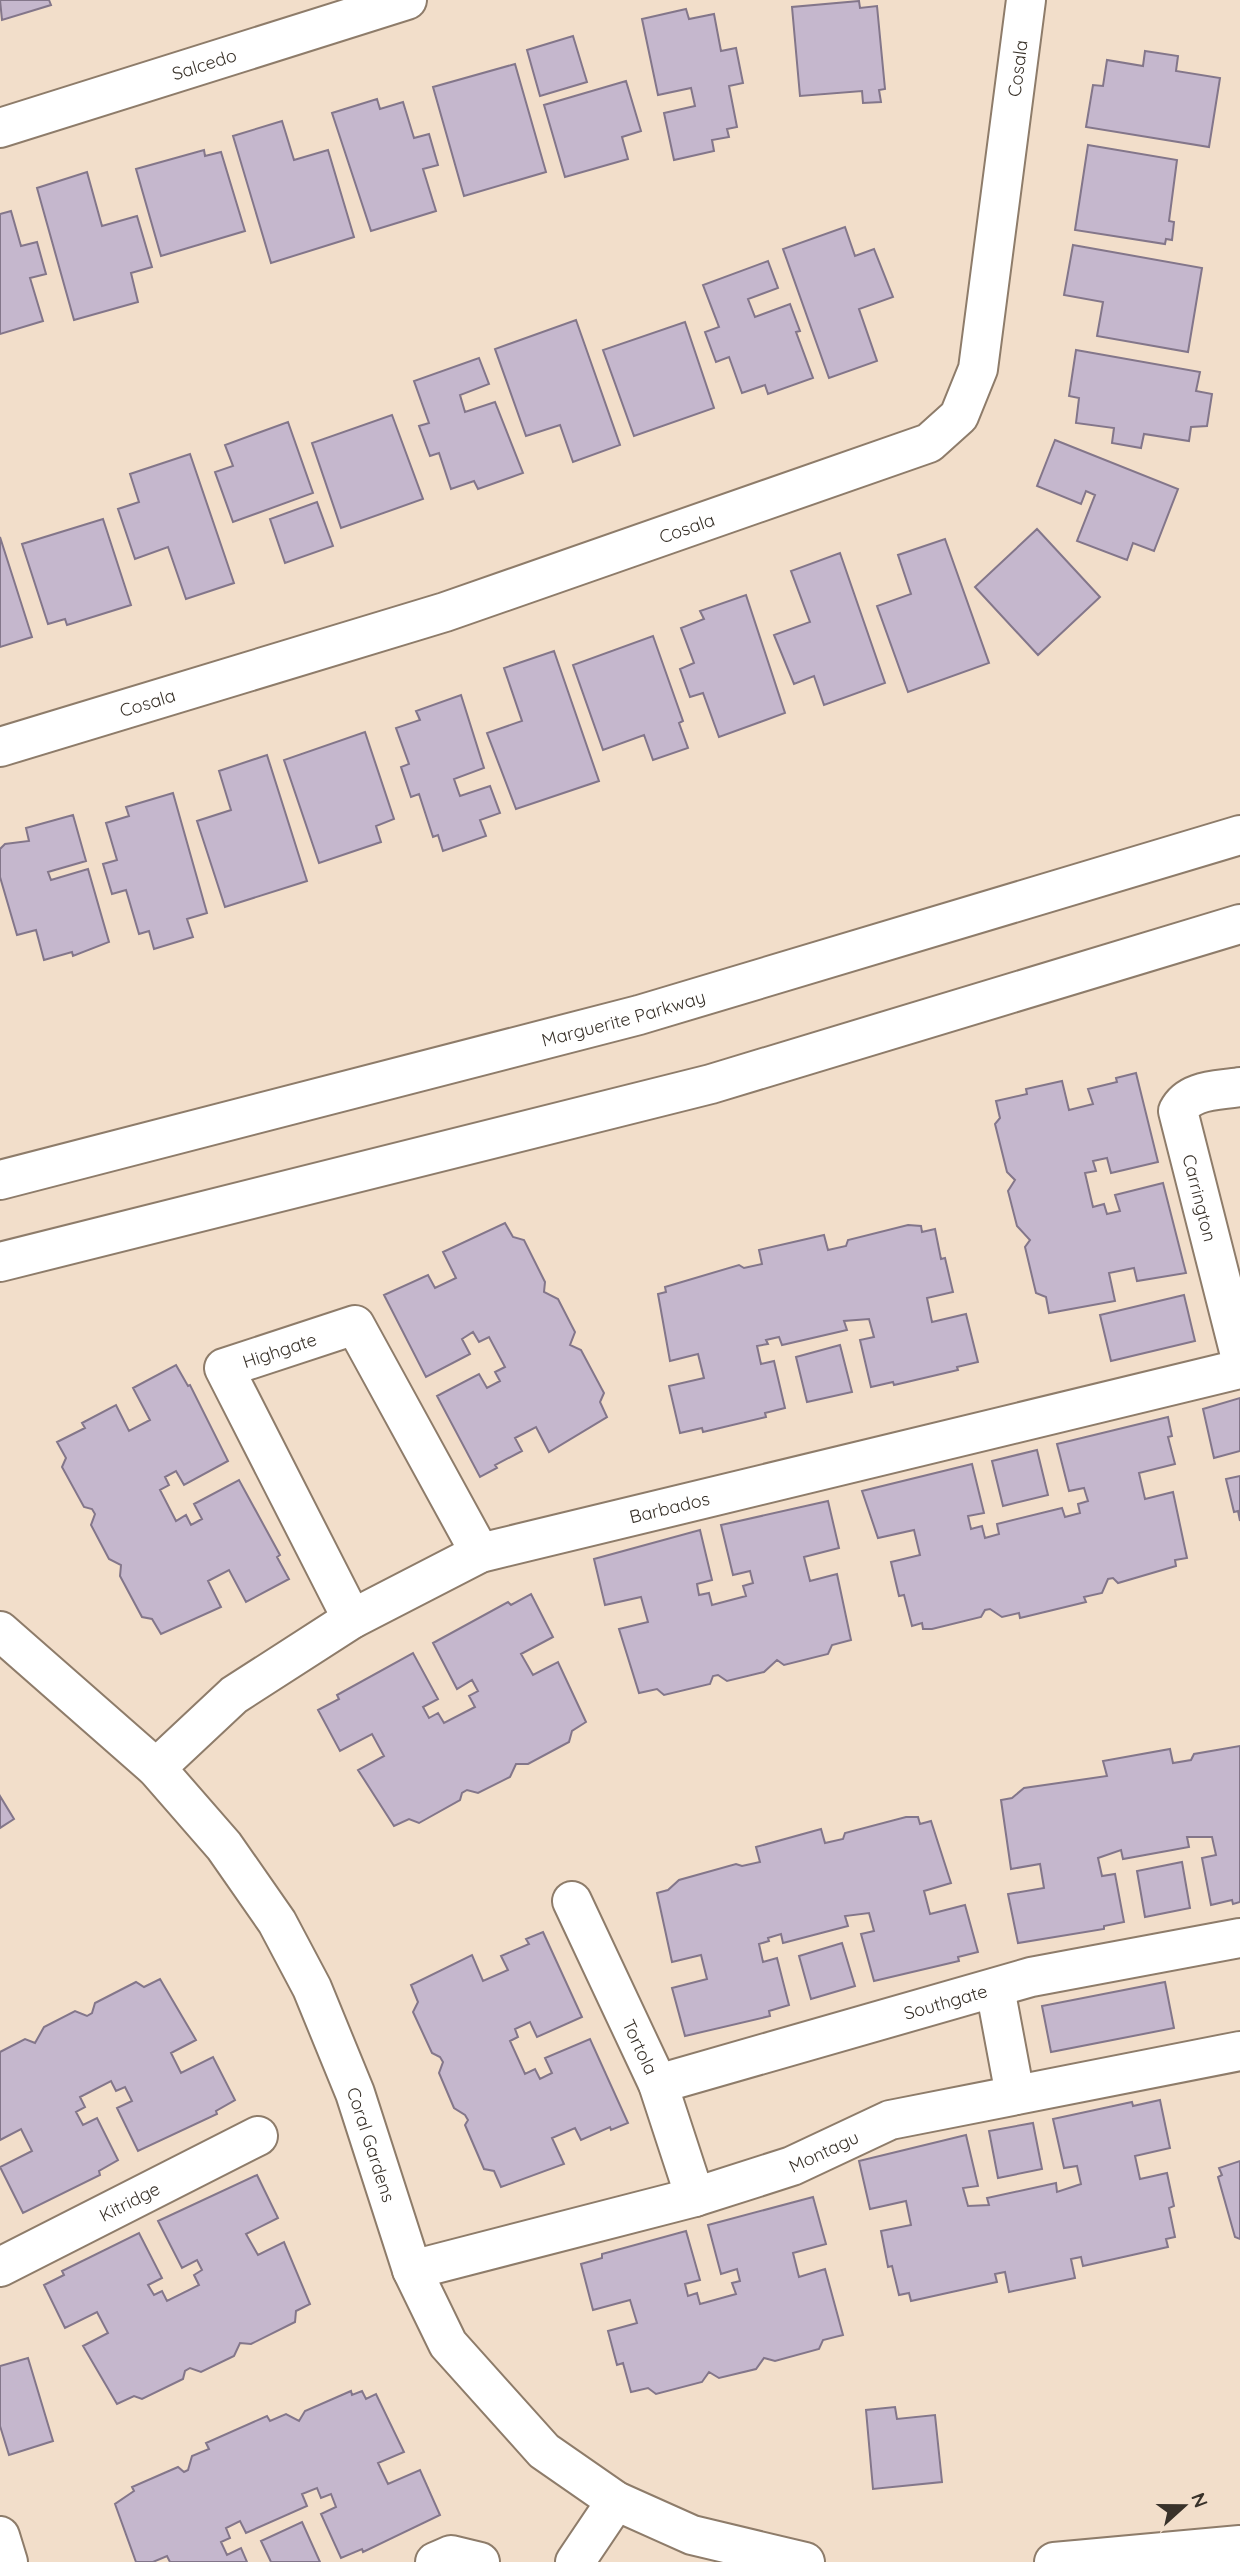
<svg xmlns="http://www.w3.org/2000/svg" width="1240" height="2562" font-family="Quicksand,sans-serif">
  <rect width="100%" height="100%" fill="#f2deca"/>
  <path fill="#c5b7cd" stroke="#83768a" stroke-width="2" d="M0,0H49L51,5L2,20Z
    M859,1L860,8L877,6L885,89L879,90L881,102L863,103L862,91L800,96L792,7Z
    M686,9L689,19L714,14L721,51L736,48L743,83L729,86L737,127L727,129L729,137L712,140L714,151L674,160L664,113L695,106L691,88L658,95L642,19Z
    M573,36L587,82L540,96L527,50Z
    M1145,51L1178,56L1176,71L1220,78L1209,147L1086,127L1093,85L1103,86L1107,60L1143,66Z
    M515,64L546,172L464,196L433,87Z
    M626,81L641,131L622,137L628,159L565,177L544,105Z
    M377,99L380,109L403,102L414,138L429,134L438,165L423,169L436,211L371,231L332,113Z
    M282,121L294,160L328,150L354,237L271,263L233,136Z
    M1088,145L1177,160L1169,221L1174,222L1172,240L1166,239L1165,244L1075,230Z
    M204,150L205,156L221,152L245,231L161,256L136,169Z
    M87,172L102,226L137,216L152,267L131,273L138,302L74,320L37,188Z
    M11,211L21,246L37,242L46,274L30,278L43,321L0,334V214Z
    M845,227L855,256L874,249L893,297L859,309L877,361L829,378L783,249Z
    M1073,245L1202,268L1188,352L1097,336L1103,302L1064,295Z
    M768,261L778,288L748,299L755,317L790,304L800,331L796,332L813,378L768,394L765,385L742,393L729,357L716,362L705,332L719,327L703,285Z
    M576,320L620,445L573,462L560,425L526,436L495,349Z
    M685,322L714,408L634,436L603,350Z
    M1076,350L1200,372L1196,391L1212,394L1207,426L1191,427L1189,441L1144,434L1141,448L1112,443L1114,428L1076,423L1079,398L1069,396Z
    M479,358L489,384L460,395L465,412L495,402L523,473L478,489L474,481L451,489L439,453L430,456L419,426L429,423L414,381Z
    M392,415L423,499L341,528L312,443Z
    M288,422L313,493L233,522L215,472L233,466L225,445Z
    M1055,440L1178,489L1154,551L1133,543L1127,560L1077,541L1095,495L1086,491L1081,504L1037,486Z
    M190,454L234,583L186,599L168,547L135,559L118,509L139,502L130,474Z
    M317,502L333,546L285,563L270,519Z
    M103,519L131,605L67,625L65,619L48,624L22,544Z
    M1037,529L1100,597L1038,655L975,587Z
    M0,537L32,637L0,647Z
    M945,539L989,663L908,692L877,606L911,594L898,555Z
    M840,553L885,683L824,705L814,676L794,684L774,635L810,622L791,571Z
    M746,595L785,713L719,737L703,693L690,697L680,669L694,663L681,628L704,619L700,611Z
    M653,636L683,721L679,723L688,748L653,760L644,735L603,750L573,665Z
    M554,651L599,781L516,809L487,733L522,721L504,668Z
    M461,695L484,768L454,779L460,796L490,786L500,813L480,820L486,836L443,851L438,835L433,837L419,794L411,797L401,767L409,764L396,728L420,720L416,711Z
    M365,732L394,819L376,826L381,842L319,863L284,760Z
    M267,755L307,881L225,907L197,821L231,810L219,771Z
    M173,793L207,913L187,919L193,937L154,949L149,931L139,934L126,890L112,894L103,864L117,860L106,823L129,816L126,807Z
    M73,815L86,861L48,872L51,880L88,869L109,942L73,956L72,952L44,960L36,930L17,935L0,877V849L5,844L29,841L26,828Z
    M1136,1073L1158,1162L1111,1173L1107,1158L1093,1161L1096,1171L1085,1173L1093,1207L1104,1204L1107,1214L1120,1211L1115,1195L1163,1183L1186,1273L1137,1281L1134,1268L1109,1273L1115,1301L1049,1313L1046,1297L1036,1293L1025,1247L1030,1240L1017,1226L1008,1191L1015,1180L1007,1172L995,1124L1000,1118L996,1101L1027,1094L1026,1089L1062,1081L1069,1110L1093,1104L1088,1089L1117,1082L1116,1078Z
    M505,1223L513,1237L524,1240L545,1282L544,1292L558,1299L575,1332L570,1345L581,1350L604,1393L600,1402L607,1417L549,1452L536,1427L515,1438L522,1451L495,1465L497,1468L480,1477L437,1396L479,1374L487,1388L500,1381L495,1372L505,1367L489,1337L479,1342L473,1332L462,1339L470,1354L426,1377L384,1295L428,1275L435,1288L456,1278L443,1252Z
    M908,1225L921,1226L922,1232L935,1229L941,1259L945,1258L953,1292L927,1298L932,1322L966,1314L978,1362L957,1367L958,1370L894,1385L893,1382L871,1387L860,1340L874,1337L869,1319L844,1321L847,1330L782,1345L779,1337L766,1340L768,1344L757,1346L761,1364L774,1361L785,1408L765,1413L766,1417L703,1432L702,1428L680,1433L669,1386L704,1378L698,1354L670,1361L658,1294L666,1292L665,1287L739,1265L744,1268L762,1264L759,1250L824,1235L828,1250L846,1246L848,1240Z
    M1184,1295L1195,1341L1111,1361L1100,1315Z
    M840,1345L852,1392L807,1402L796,1357Z
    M176,1365L188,1386L190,1385L228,1461L184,1485L176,1471L165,1477L169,1485L160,1490L176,1521L186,1515L191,1525L202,1519L194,1504L239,1480L280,1555L277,1557L289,1579L246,1602L229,1570L208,1581L221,1607L161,1634L152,1619L142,1617L120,1576L121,1565L109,1559L91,1525L95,1514L92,1509L84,1507L62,1467L66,1458L57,1442L85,1428L82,1423L116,1405L129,1431L150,1420L133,1388Z
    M1240,1398V1451L1214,1458L1203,1409Z
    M1168,1417L1172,1436L1168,1437L1175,1464L1139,1473L1145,1499L1173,1492L1187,1558L1175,1560L1176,1566L1118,1583L1113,1578L1108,1579L1102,1593L1084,1597L1086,1602L1020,1618L1019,1613L1002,1617L990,1609L985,1610L981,1617L932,1629H923L922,1623L912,1626L904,1595L899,1596L891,1562L920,1555L914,1530L878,1538L862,1491L972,1464L984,1513L968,1516L971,1529L982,1526L985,1538L999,1534L997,1524L1062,1508L1065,1517L1080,1513L1078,1504L1088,1501L1084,1488L1069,1491L1057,1444Z
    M1037,1450L1048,1495L1003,1506L992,1461Z
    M1240,1476V1521L1238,1511L1234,1512L1226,1479Z
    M828,1501L839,1548L804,1557L810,1581L837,1574L851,1640L832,1645L828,1654L784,1665L777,1660L764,1672L727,1681L718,1675L713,1676L710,1684L664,1695L657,1689L639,1693L619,1629L648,1622L641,1597L605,1605L594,1559L700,1530L712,1580L697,1584L699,1595L709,1593L712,1605L746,1596L743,1586L753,1583L750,1571L733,1575L721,1525Z
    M531,1594L553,1637L521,1654L533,1675L558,1662L586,1722L572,1731L569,1742L528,1764H516L510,1777L478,1793L467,1790L462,1793L460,1800L419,1823L409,1819L394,1826L358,1770L384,1756L372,1734L340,1751L318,1710L339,1699L337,1695L413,1653L438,1699L423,1707L429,1718L438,1713L444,1723L475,1707L469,1696L478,1691L472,1680L457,1689L433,1643L508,1602L511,1605Z
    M1240,1746V1902L1233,1904L1232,1900L1211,1905L1202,1858L1216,1855L1212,1837H1187L1189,1847L1123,1859L1121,1850L1098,1858L1102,1876L1115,1874L1124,1922L1104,1926V1929L1018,1943L1008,1894L1044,1888L1040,1864L1011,1869L1001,1800L1012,1798L1024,1788L1107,1776L1103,1761L1170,1749L1173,1763L1191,1760L1194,1754Z
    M0,1796L14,1819L0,1828Z
    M906,1817H918L920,1824L931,1821L951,1883L924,1891L930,1914L965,1905L978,1952L958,1957L959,1961L874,1981L861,1934L874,1931L869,1913L845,1916L848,1926L783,1943L781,1934L768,1938L769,1941L759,1944L763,1962L777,1958L789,2005L769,2011L770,2016L685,2036L672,1988L707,1979L701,1955L672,1962L657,1893L668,1890L679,1880L736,1864L742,1866L760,1862L756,1847L821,1829L825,1843L843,1839L845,1833Z
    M1182,1862L1190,1908L1145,1917L1137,1871Z
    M543,1932L582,2017L537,2037L530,2022L515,2029L518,2037L510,2041L525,2074L535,2069L540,2079L552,2073L545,2058L590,2039L628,2123L611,2130L610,2127L581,2140L575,2128L552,2138L564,2164L501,2187L494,2171L484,2169L465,2125L468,2120L465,2115L454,2108L439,2073L443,2062L440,2057L432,2053L413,2012L418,2002L411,1985L472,1955L483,1981L508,1970L501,1956L529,1944L526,1939Z
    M842,1943L855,1986L811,1999L799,1956Z
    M160,1979L196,2040L171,2053L181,2073L213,2057L235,2100L216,2111L217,2114L138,2151L117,2108L132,2101L125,2087L116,2091L111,2081L80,2097L85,2107L76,2112L83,2125L97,2118L118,2160L99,2171L100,2175L23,2213L0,2167L32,2151L21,2129L0,2140V2052L25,2039L35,2043L44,2027L75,2011L87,2016L92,2013L95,2003L136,1982L144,1987Z
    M1165,1982L1174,2028L1051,2052L1042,2006Z
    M1160,2100L1170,2148L1135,2156L1140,2179L1167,2173L1174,2206L1169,2208L1175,2237L1166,2239L1168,2247L1083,2266L1081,2257L1071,2259L1075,2278L1009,2292L1005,2272L995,2274L997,2282L911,2301L909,2293L899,2295L892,2266L888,2267L881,2231L911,2225L906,2201L870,2209L859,2161L966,2135L978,2186L963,2188L968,2206L989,2205L987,2198L1056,2183L1057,2192L1081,2184L1077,2166L1064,2168L1053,2119L1132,2102L1133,2106Z
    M1033,2123L1042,2169L998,2178L989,2131Z
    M1240,2161V2239L1235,2237L1218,2177L1222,2175L1219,2168Z
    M257,2175L278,2218L246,2234L258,2255L284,2242L310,2304L296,2311L295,2322L251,2344L240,2343L234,2356L201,2372L190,2368L185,2371L183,2379L142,2399L134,2396L117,2404L83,2346L108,2333L97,2312L65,2328L44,2285L64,2275L62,2271L139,2233L162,2278L148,2285L154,2295L162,2291L167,2301L199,2285L194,2275L202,2270L197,2260L182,2268L158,2221Z
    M813,2197L826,2244L793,2253L799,2277L825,2269L843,2335L823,2340L819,2349L775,2361L764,2358L756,2369L719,2378L709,2372L702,2382L656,2394L648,2388L631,2392L623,2363L617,2365L608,2331L637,2323L630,2300L593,2310L581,2264L602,2258V2254L686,2231L700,2280L685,2284L688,2296L697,2293L700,2304L736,2294L732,2283L740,2281L737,2269L721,2274L708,2225Z
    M28,2358L53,2441L9,2455L0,2426V2366Z
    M351,2391L352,2395L362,2391L366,2399L376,2394L404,2452L378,2463L388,2484L420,2470L440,2515L363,2552L362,2549L341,2558L321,2514L336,2507L331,2494L321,2498L317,2488L302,2494L307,2506L246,2533L240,2521L226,2528L230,2538L221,2542L227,2555L241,2548L247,2562H170L167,2556L153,2562H136L115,2504L134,2491L132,2487L178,2467L184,2472L188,2470L192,2456L209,2449L206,2443L267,2416L270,2421L286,2414L299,2421L305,2411Z
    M895,2407L897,2419L935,2415L942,2482L873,2489L866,2410Z
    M302,2522L320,2562H271L261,2541Z"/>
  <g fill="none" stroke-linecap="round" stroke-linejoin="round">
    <g stroke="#8e7c6a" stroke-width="42">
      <g id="minor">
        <path id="s1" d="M0,128L407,0"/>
        <path id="s2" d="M0,747L445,612L929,443L959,416L978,369L1026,0"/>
        <path id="s3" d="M1240,1087C1218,1091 1189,1089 1178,1111L1240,1355"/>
        <path id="s4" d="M352,1619L224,1368L355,1325L480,1553"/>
        <path id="s5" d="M0,1631L156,1768L224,1846L277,1922L312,1988L355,2093L412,2270L448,2344L544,2451L616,2501L692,2535L805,2562"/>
        <path id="s6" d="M156,1768L234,1695L352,1619L480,1553L1240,1369"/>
        <path id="s7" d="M572,1901L658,2084L695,2197"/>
        <path d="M995,1988L1015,2095"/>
        <path id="s8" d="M658,2084L1031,1977L1240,1938"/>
        <path id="s9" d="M0,2267L258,2136"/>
        <path id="s10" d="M412,2270L695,2197L792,2166L890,2120L1240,2051"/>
        <path d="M0,2536L8,2562"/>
        <path d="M435,2562L451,2555L480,2562"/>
        <path d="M575,2562L616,2501"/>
        <path d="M1054,2562L1240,2545"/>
      </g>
    </g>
    <g stroke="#8e7c6a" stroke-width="42">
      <g id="major">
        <path id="s11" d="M0,1180L639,1015L1240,835"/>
        <path d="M0,1262L711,1084L1240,924"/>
      </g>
    </g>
    <use href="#minor" stroke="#fff" stroke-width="38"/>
    <use href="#major" stroke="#fff" stroke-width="38"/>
  </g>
  <g text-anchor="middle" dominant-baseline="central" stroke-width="6" stroke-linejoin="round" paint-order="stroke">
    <g font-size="18" fill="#39322a" stroke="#f2deca">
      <text stroke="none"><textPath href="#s1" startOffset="214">Salcedo</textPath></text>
      <text stroke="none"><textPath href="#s2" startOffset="1372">Cosala</textPath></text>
      <text stroke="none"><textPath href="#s2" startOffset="721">Cosala</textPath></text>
      <text stroke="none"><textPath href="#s2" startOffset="154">Cosala</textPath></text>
      <text stroke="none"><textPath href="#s11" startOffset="644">Marguerite Parkway</textPath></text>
      <text stroke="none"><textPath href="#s3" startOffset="159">Carrington</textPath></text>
      <text stroke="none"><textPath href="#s4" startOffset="340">Highgate</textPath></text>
      <text stroke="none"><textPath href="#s6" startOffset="586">Barbados</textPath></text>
      <text stroke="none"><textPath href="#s8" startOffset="299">Southgate</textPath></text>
      <text stroke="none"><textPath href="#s7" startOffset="161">Tortola</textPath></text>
      <text stroke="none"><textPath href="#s5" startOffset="646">Coral Gardens</textPath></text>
      <text stroke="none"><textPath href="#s10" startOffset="429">Montagu</textPath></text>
      <text stroke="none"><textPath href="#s9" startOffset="145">Kitridge</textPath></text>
    </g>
  </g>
  <g transform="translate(1184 2506) rotate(69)" stroke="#f2deca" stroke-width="5" paint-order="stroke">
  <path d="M0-5L12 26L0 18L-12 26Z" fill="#39322a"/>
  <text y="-10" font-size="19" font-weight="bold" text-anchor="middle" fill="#39322a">N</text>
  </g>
</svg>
